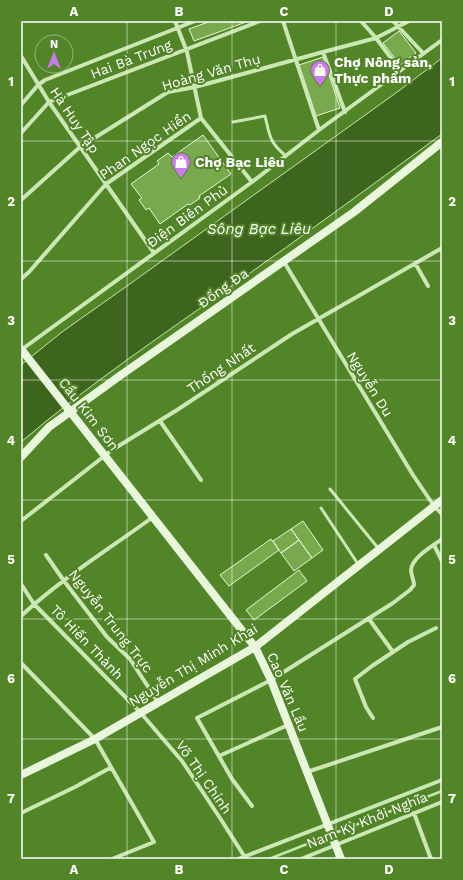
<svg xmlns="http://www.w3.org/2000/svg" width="463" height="880" font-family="'Work Sans',sans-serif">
  <rect width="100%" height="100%" fill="#528428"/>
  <path fill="#3d651d" stroke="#c6e7a7" d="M442,58V134C372,185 303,236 233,285C161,336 88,385 21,442V365L62,332L127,286L400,90Z"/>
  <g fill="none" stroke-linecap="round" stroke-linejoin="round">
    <path stroke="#c6e7a7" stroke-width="2.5" d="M269,859L442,791"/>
  </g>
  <path fill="#78aa4d" stroke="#e5f6d6" d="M211,21H249L194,41L189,29Z
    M399,31L416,53L400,65L383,43Z
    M323,57L340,108L316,116L299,65Z
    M203,135L231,174L199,196L200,198L190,205L188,204L160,224L149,208L146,210L139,200L142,198L131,184L159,164L157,161L168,153L172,157Z
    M303,521L323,550L312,558L291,529Z
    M291,529L299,540L281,553L273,541Z
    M271,539L279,550L229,586L220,575Z
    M299,540L312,558L294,571L281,553Z
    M299,570L307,581L254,620L246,610Z"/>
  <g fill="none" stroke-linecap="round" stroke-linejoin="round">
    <path stroke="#cbe7b3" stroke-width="3" d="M233,122L265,116C270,136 269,142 286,156
      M330,489L378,548
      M321,508L358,564"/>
    <path stroke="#cbe7b3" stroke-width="4" d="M175,21L187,52L201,118L252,182
      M283,21L319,130
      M361,21L376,38L400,70
      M393,21L423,53
      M323,52L345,112
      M21,56L49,102L154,253
      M21,105L38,85L45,80L195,21
      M21,133L49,102L260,21
      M21,200L80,147L168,92L195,87L323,52L376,38L409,21
      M284,262L413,475L434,506L442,514
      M415,263L428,286
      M21,279L29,272L106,184L201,118
      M21,350L252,182L319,130L442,40
      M160,421L201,480
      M21,521L112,450L177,410L292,334L442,248
      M434,545L442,561
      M46,555L64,581L107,637L130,659L158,702
      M21,584L34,604L140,712L182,761L220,818L246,859
      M21,616C61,579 109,549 153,517
      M369,619L393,652
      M21,663L95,739L154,842L112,859
      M373,718L366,707L355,679L372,666L408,642L436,628
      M219,756L288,725
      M307,772L442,727
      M252,806L232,779L197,718L271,680L393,603L410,590L414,585C414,580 411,575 411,570C412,557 433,546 442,539
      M21,813L75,787L110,768
      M414,813L431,859
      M238,859L442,780
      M301,859L442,802"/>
    <path stroke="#e8f7dc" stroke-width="8" d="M21,349L255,647L271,680L341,859
      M21,457L49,427L121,375L354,212L442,142
      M21,775L95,739L255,647L442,500"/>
  </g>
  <path fill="none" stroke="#fff" stroke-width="1" stroke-opacity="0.55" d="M127,21V859M232,21V859M336,21V859M21,141H442M21,261H442M21,380H442M21,500H442M21,619H442M21,739H442"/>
  <defs>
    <g id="shop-pin" transform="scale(1)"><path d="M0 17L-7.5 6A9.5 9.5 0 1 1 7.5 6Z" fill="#cb79ee" stroke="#528428"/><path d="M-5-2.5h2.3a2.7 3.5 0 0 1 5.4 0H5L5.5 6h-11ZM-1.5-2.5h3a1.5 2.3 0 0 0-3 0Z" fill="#fff"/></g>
  </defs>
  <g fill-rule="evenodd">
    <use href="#shop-pin" x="320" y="70"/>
    <use href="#shop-pin" x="181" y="162"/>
  </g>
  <g text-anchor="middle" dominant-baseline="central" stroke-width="4" stroke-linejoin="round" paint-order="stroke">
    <g font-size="14" fill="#fff" stroke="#528428">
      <text transform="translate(131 59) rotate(-21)">Hai Bà Trưng</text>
      <text transform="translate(211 72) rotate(-16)">Hoàng Văn Thụ</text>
      <text transform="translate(75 120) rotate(56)">Hà Huy Tập</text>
      <text transform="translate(145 145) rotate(-35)">Phan Ngọc Hiển</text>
      <text transform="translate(187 216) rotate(-36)">Điện Biên Phủ</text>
      <text transform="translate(223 288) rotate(-35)">Đống Đa</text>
      <text transform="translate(221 368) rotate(-34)">Thống Nhất</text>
      <text transform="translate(370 384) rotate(58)">Nguyễn Du</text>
      <text transform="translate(89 414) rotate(52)">Cầu Kim Sơn</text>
      <text transform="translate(111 621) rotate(52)">Nguyễn Trung Trực</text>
      <text transform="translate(87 642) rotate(46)">Tô Hiến Thành</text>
      <text transform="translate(193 665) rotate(-31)">Nguyễn Thị Minh Khai</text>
      <text transform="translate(288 692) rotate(67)">Cao Văn Lầu</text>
      <text transform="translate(204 777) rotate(55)">Võ Thị Chính</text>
      <text transform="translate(367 820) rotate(-22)">Nam Kỳ Khởi Nghĩa</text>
    </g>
    <g font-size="14" font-weight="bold" fill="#fff" stroke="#528428" text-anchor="start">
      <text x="334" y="62">Chợ Nông sản,<tspan x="334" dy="16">Thực phẩm</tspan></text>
      <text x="195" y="162">Chợ Bạc Liêu</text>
    </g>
    <g font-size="15" font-style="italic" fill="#fff" stroke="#528428">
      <text x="259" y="229">Sông Bạc Liêu</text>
    </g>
  </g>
  <rect width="463" height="880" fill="none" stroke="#528428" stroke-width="44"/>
  <g transform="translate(54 54)"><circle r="19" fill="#528428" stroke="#97b57e"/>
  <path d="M0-3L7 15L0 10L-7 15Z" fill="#cb79ee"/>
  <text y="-6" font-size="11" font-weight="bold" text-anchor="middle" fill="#ffffff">N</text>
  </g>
  <rect x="22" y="22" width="419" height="836" fill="none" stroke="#fff" stroke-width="1.5"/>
  <g font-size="13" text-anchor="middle" font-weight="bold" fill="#fff">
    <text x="74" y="16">A</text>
    <text x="179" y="16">B</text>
    <text x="284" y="16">C</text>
    <text x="389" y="16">D</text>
    <text x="11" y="86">1</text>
    <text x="452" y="86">1</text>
    <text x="11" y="206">2</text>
    <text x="452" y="206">2</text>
    <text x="11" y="325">3</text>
    <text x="452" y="325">3</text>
    <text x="11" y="445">4</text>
    <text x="452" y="445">4</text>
    <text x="11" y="564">5</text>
    <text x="452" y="564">5</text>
    <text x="11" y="683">6</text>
    <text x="452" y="683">6</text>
    <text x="11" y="803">7</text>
    <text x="452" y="803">7</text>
    <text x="74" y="874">A</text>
    <text x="179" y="874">B</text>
    <text x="284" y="874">C</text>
    <text x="389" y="874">D</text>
  </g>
</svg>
